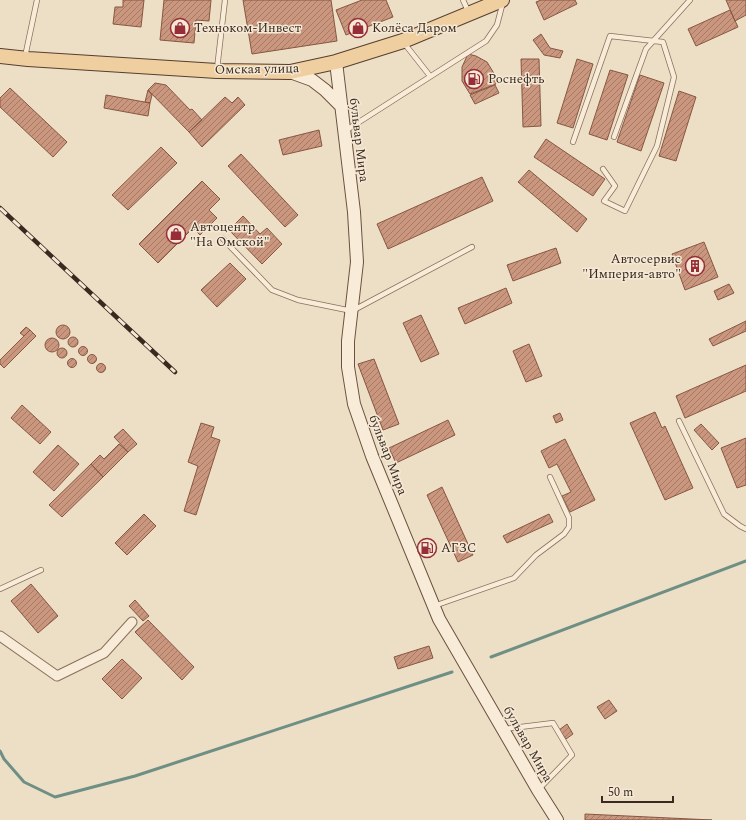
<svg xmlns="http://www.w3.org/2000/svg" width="746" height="820" font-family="Spectral,serif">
  <defs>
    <pattern id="building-hatch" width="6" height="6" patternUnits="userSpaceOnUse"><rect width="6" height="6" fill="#ca967d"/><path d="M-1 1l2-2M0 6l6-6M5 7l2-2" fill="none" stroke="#a57a66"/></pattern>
  </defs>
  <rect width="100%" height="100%" fill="#eddec6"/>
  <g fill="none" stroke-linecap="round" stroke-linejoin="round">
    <path stroke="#6e8f84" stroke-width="3" d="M491,657L746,561
      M0,751L4,759L24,782L55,797L135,776L452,672"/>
  </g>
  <path fill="url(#building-hatch)" stroke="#875742" d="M123,0H144L141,27L113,24L115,7H123Z
    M164,0H211L209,21L196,20L194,43L160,40Z
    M243,0H331L337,41L252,54Z
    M362,0H386L393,17L346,35L336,10Z
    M541,0H575L577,4L544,20L536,2Z
    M726,0H746V15L735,21Z
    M730,10L738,27L696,46L688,29Z
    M541,34L550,48L563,51L560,58L544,55L533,40Z
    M468,54L476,56L487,62L495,75L496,84L470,94L462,81V67Z
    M521,59H539L541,126L523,127Z
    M577,59L593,64L573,128L557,123Z
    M610,70L628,75L607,140L589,134Z
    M640,75L664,83L641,151L617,142Z
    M155,83L166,85L190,110L192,109L202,120L189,132L148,90Z
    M495,85L499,93L475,104L470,95Z
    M10,88L67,142L53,157L0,107V98Z
    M148,90L152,95L150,103L145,102Z
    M679,91L696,97L676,161L659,156Z
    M106,95L150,103L148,116L104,108Z
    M225,97L232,103L238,97L245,105L202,147L189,132Z
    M319,130L322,146L283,155L279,140Z
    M546,139L605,179L593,196L534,157Z
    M161,147L177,163L128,210L112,195Z
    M241,154L298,215L285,227L228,166Z
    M529,170L587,219L577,232L518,182Z
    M482,177L493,201L388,249L377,224Z
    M202,181L220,199L209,210L217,218L200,235L193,228L158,263L139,244Z
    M243,216L260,234L267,228L282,244L262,264L229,230Z
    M704,242L718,277L685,290L672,254Z
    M556,248L561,263L513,281L507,265Z
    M230,263L246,279L217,307L201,290Z
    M729,284L734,293L718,300L714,291Z
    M506,288L512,303L465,324L458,308Z
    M421,315L439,354L421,362L403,323Z
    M746,321V331L713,346L709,339Z
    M56 332a7 7 0 1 1 14 0a7 7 0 1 1-14 0Z
    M26,327L30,330L24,336L20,333Z
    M30,330L36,336L4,368L0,364V360Z
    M68 342a5 5 0 1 1 10 0a5 5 0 1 1-10 0Z
    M45 345a7 7 0 1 1 14 0a7 7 0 1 1-14 0Z
    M529,344L542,376L526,382L513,351Z
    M78.5 351a4.5 4.5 0 1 1 9 0a4.5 4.5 0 1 1-9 0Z
    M57 353a5 5 0 1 1 10 0a5 5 0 1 1-10 0Z
    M87.5 359a4.5 4.5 0 1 1 9 0a4.5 4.5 0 1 1-9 0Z
    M67.5 363a4.5 4.5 0 1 1 9 0a4.5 4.5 0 1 1-9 0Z
    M374,359L399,424L383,430L358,364Z
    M96.5 368a4.5 4.5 0 1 1 9 0a4.5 4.5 0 1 1-9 0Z
    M746,365V391L685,418L676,396Z
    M22,405L51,432L40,444L11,418Z
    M655,412L662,428L665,426L693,488L665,500L630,423Z
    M560,413L563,420L556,423L553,416Z
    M448,420L455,435L396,463L389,448Z
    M201,423L214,427L211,437L220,440L196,515L184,511L198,466L188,462Z
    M701,424L719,443L712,450L694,430Z
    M123,429L137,444L128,452L114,437Z
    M746,438V485L737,488L721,448Z
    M565,439L595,500L570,512L562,496L571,492L557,464L549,468L541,451Z
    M119,444L128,452L103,477L91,464L100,455L104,459Z
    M58,445L79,464L54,491L33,472Z
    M91,464L103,477L62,517L49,505Z
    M442,487L473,555L458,562L427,495Z
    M144,514L156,526L127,555L115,543Z
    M549,514L553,522L507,543L503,536Z
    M31,584L58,616L38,633L11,601Z
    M135,600L149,616L143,621L129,606Z
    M148,620L194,667L182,680L135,632Z
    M429,646L433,658L398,669L394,657Z
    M122,659L142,678L122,699L102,679Z
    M609,700L617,711L605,719L597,707Z
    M567,724L573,734L566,739L559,730Z
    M585,814L712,820H585Z"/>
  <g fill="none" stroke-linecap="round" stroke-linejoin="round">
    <g stroke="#88705c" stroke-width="6">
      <path id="lane" d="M463,0L469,13
        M404,43L430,76
        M25,57L37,0
        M217,69L225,0
        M345,131L486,41L497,25L503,2
        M614,137L646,49L690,0
        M573,142L610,36L663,42L674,77L657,146L625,211L604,201L615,186L603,169
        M223,239L272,290L298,300L352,311L472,247
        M679,421L724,514L740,526L746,529
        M0,589L41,570
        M434,606L514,578L536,555L564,534L569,527V518L550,477
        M504,729L553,723L572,755L539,789"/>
    </g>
    <g stroke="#88705c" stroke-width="11">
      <path id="street" d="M0,636L57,676L104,653L132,622"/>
    </g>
    <g stroke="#6a513f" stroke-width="14">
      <path id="secondary" d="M336,62L354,212L357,262L348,341V367L354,404L372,456L439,619L538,790L557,820
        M290,72L312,80L325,90L341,106"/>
    </g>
    <g stroke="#563e30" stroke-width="16">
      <path id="primary" d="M0,56L28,59L217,71L290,72L336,62L403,41L502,0"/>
    </g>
    <use href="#lane" stroke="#f8ecd9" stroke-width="4.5"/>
    <use href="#street" stroke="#f8ecd9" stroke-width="9"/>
    <use href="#secondary" stroke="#f8ecd9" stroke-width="12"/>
    <use href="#primary" stroke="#efcf9f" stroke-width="14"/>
    <g stroke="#39291f" stroke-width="4.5">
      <path id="rail" d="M0,208L175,372"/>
    </g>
    <use href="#rail" stroke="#f5e9d5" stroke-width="3" stroke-dasharray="9" stroke-linecap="butt"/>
  </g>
  <defs>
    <g id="shop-ring" transform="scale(1)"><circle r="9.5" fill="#f5e9d5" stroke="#962d37" stroke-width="1.5"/><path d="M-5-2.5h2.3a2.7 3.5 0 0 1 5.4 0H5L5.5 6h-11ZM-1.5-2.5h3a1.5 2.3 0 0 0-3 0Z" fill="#962d37"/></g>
    <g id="fuel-ring" transform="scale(1)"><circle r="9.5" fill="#f5e9d5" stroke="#962d37" stroke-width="1.5"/><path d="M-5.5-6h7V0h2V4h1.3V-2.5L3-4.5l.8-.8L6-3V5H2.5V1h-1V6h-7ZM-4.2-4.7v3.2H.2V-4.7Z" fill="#962d37"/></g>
    <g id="building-ring" transform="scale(1)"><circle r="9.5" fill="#f5e9d5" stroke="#962d37" stroke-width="1.5"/><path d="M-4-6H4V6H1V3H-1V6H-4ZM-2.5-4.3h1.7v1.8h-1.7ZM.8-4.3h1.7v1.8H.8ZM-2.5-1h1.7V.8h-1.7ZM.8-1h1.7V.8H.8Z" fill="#962d37"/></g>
  </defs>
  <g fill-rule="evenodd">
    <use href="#shop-ring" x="180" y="28"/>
    <use href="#shop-ring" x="358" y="28"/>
    <use href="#fuel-ring" x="474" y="79"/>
    <use href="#shop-ring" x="176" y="234"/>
    <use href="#building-ring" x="695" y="266"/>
    <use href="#fuel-ring" x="427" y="548"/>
  </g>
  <g text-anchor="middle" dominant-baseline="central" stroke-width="3" stroke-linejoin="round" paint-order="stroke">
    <g font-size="13" fill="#39291f" stroke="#f5e9d5" text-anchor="start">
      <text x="194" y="28">Техноком-Инвест</text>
      <text x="372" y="28">Колёса Даром</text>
      <text x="488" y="79">Роснефть</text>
      <text x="190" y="227">Автоцентр<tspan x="190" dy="15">"На Омской"</tspan></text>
      <text x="681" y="259" text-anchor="end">Автосервис<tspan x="681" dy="15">"Империя-авто"</tspan></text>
      <text x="441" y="548">АГЗС</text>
    </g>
    <g font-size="13" fill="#39291f" stroke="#f5e9d5">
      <text transform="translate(257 69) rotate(-1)">Омская улица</text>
      <text transform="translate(359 140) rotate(83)">бульвар Мира</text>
      <text transform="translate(388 455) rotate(69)">бульвар Мира</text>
      <text transform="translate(528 744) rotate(60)">бульвар Мира</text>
    </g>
  </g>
  <path d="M602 796v6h71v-6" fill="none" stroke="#39291f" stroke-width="2"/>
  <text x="608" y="796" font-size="12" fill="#39291f" stroke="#f5e9d5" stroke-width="3" paint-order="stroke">50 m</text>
</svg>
